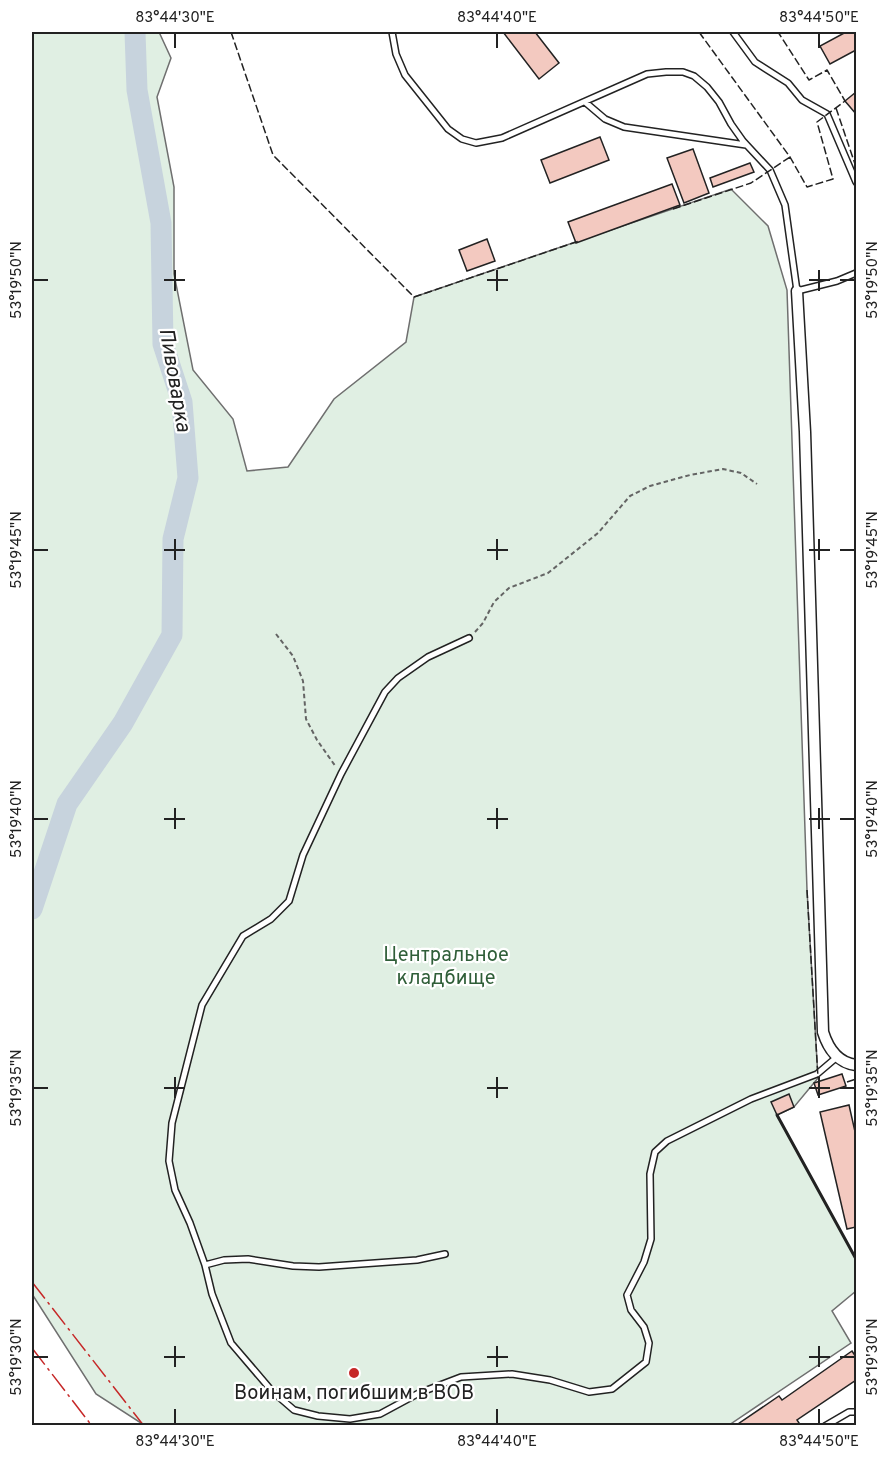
<svg xmlns="http://www.w3.org/2000/svg" width="888" height="1457" font-family="Overpass,sans-serif">
  <rect width="100%" height="100%" fill="#fff"/>
  <path fill="#e0efe3" stroke="#6f6f6f" stroke-width="1.5" d="M32,32H159L171,58L157,97L174,187V274L193,370L233,419L247,471L288,467L334,399L406,342L414,297L731,189L768,226L787,290L807,890L818,1078L794,1107L777,1115L856,1259V1291L832,1311L851,1343L729,1425H144L96,1394L32,1294Z"/>
  <g fill="none" stroke-linecap="round" stroke-linejoin="round">
    <path stroke="#c7d3dd" stroke-width="21" d="M32,909L67,804L123,723L172,635L173,539L188,478L182,402L163,344L161,223L137,90L135,32"/>
  </g>
  <path fill="#f3c9c0" stroke="#222" stroke-width="1.5" d="M503,32H535L559,63L539,79Z
    M846,32H856V50L830,64L820,46Z
    M856,92V114L845,101Z
    M600,137L609,160L550,183L541,160Z
    M693,149L709,193L684,203L667,158Z
    M750,163L754,172L713,187L710,178Z
    M672,184L680,205L576,243L568,222Z
    M487,239L495,261L467,271L459,250Z
    M842,1074L846,1086L818,1095L814,1083Z
    M789,1094L794,1107L777,1115L771,1102Z
    M849,1105L856,1136V1227L847,1229L820,1112Z
    M852,1351L856,1357V1380L797,1420L801,1426H735L779,1396L782,1400Z"/>
  <g fill="none" stroke-linecap="round" stroke-linejoin="round">
    <g stroke="#222" stroke-width="8">
      <path id="service" d="M392,32L396,54L405,75L448,129L462,139L476,143L502,138L647,74L666,72H683L694,76L707,87L719,102L731,124L743,141L770,170L785,205L797,291L837,281L856,273
        M733,32L755,62L788,83L802,100L827,114L856,182
        M585,102L605,119L624,127L746,145
        M469,638L428,657L398,678L385,692L341,774L303,855L289,901L271,919L243,936L202,1005L172,1123L169,1161L175,1190L190,1223L205,1265L212,1294L231,1343L272,1391L294,1410L318,1416L350,1419L380,1414L419,1393L461,1377L512,1374L550,1380L589,1392L612,1389L646,1362L649,1343L644,1327L631,1310L627,1295L644,1262L651,1239L650,1174L655,1152L667,1141L751,1099L817,1074L837,1057
        M205,1265L224,1260L248,1259L293,1266L319,1267L417,1260L445,1254
        M825,1426L849,1412H856"/>
    </g>
    <g stroke="#222" stroke-width="13">
      <path id="minor" d="M797,291L805,432L823,1032C828,1048 838,1063 856,1065"/>
    </g>
    <path stroke="#646464" stroke-width="2" stroke-dasharray="4.5 3" stroke-linecap="butt" d="M475,632L483,623L494,602L509,588L548,573L598,533L630,496L650,486L690,475L723,469L741,473L757,484
      M276,634L293,656L303,681L306,719L317,740L336,767"/>
    <use href="#service" stroke="#fff" stroke-width="5"/>
    <use href="#minor" stroke="#fff" stroke-width="10"/>
    <path stroke="#222" stroke-width="1.5" stroke-dasharray="8 3" stroke-linecap="butt" d="M231,32L273,155L414,297L579,241
      M699,32L790,157L807,187L833,179L817,122L845,101L827,70L809,80L778,32
      M836,108L856,167
      M673,209L751,183L790,157
      M807,890L818,1078
      M847,1082L856,1079"/>
    <path stroke="#222" stroke-width="3" d="M777,1115L856,1259"/>
    <path stroke="#c62828" stroke-width="1.5" stroke-dasharray="21 4.5 3 4.5" stroke-linecap="butt" d="M32,1282L144,1426
      M32,1348L92,1426"/>
  </g>
  <path fill="none" stroke="#222" stroke-width="2" d="M175,33V48M497,33V48M819,33V48M175,270V291M497,270V291M819,270V291M33,280H48M164,280H185M487,280H508M809,280H830M840,280H855M175,539V560M497,539V560M819,539V560M33,550H48M164,550H185M487,550H508M809,550H830M840,550H855M175,808V829M497,808V829M819,808V829M33,819H48M164,819H185M487,819H508M809,819H830M840,819H855M175,1077V1098M497,1077V1098M819,1077V1098M33,1088H48M164,1088H185M487,1088H508M809,1088H830M840,1088H855M175,1346V1367M497,1346V1367M819,1346V1367M33,1357H48M164,1357H185M487,1357H508M809,1357H830M840,1357H855M175,1409V1424M497,1409V1424M819,1409V1424"/>
  <circle fill="#c62828" stroke="#fff" stroke-width="2" cx="354" cy="1373" r="6"/>
  <g text-anchor="middle" dominant-baseline="central" stroke-width="4.5" stroke-linejoin="round" paint-order="stroke">
    <g font-size="20" fill="#2f5e38" stroke="#fff">
      <text x="446" y="956">Центральное<tspan x="446" dy="23">кладбище</tspan></text>
    </g>
    <g font-size="20" fill="#222" stroke="#fff">
      <text x="354" y="1394">Воинам, погибшим в ВОВ</text>
    </g>
    <g font-size="21" font-style="italic" fill="#222" stroke="#fff">
      <text transform="translate(174 380) rotate(80)">Пивоварка</text>
    </g>
  </g>
  <rect width="888" height="1457" fill="none" stroke="#ffffff" stroke-width="66"/>
  <rect x="33" y="33" width="822" height="1391" fill="none" stroke="#222" stroke-width="2"/>
  <g font-size="15" text-anchor="middle" fill="#222">
    <text x="175" y="22">83°44'30"E</text>
    <text x="497" y="22">83°44'40"E</text>
    <text x="819" y="22">83°44'50"E</text>
    <text transform="translate(16 280) rotate(-90)" y="5">53°19'50"N</text>
    <text transform="translate(872 280) rotate(-90)" y="5">53°19'50"N</text>
    <text transform="translate(16 550) rotate(-90)" y="5">53°19'45"N</text>
    <text transform="translate(872 550) rotate(-90)" y="5">53°19'45"N</text>
    <text transform="translate(16 819) rotate(-90)" y="5">53°19'40"N</text>
    <text transform="translate(872 819) rotate(-90)" y="5">53°19'40"N</text>
    <text transform="translate(16 1088) rotate(-90)" y="5">53°19'35"N</text>
    <text transform="translate(872 1088) rotate(-90)" y="5">53°19'35"N</text>
    <text transform="translate(16 1357) rotate(-90)" y="5">53°19'30"N</text>
    <text transform="translate(872 1357) rotate(-90)" y="5">53°19'30"N</text>
    <text x="175" y="1446">83°44'30"E</text>
    <text x="497" y="1446">83°44'40"E</text>
    <text x="819" y="1446">83°44'50"E</text>
  </g>
</svg>
